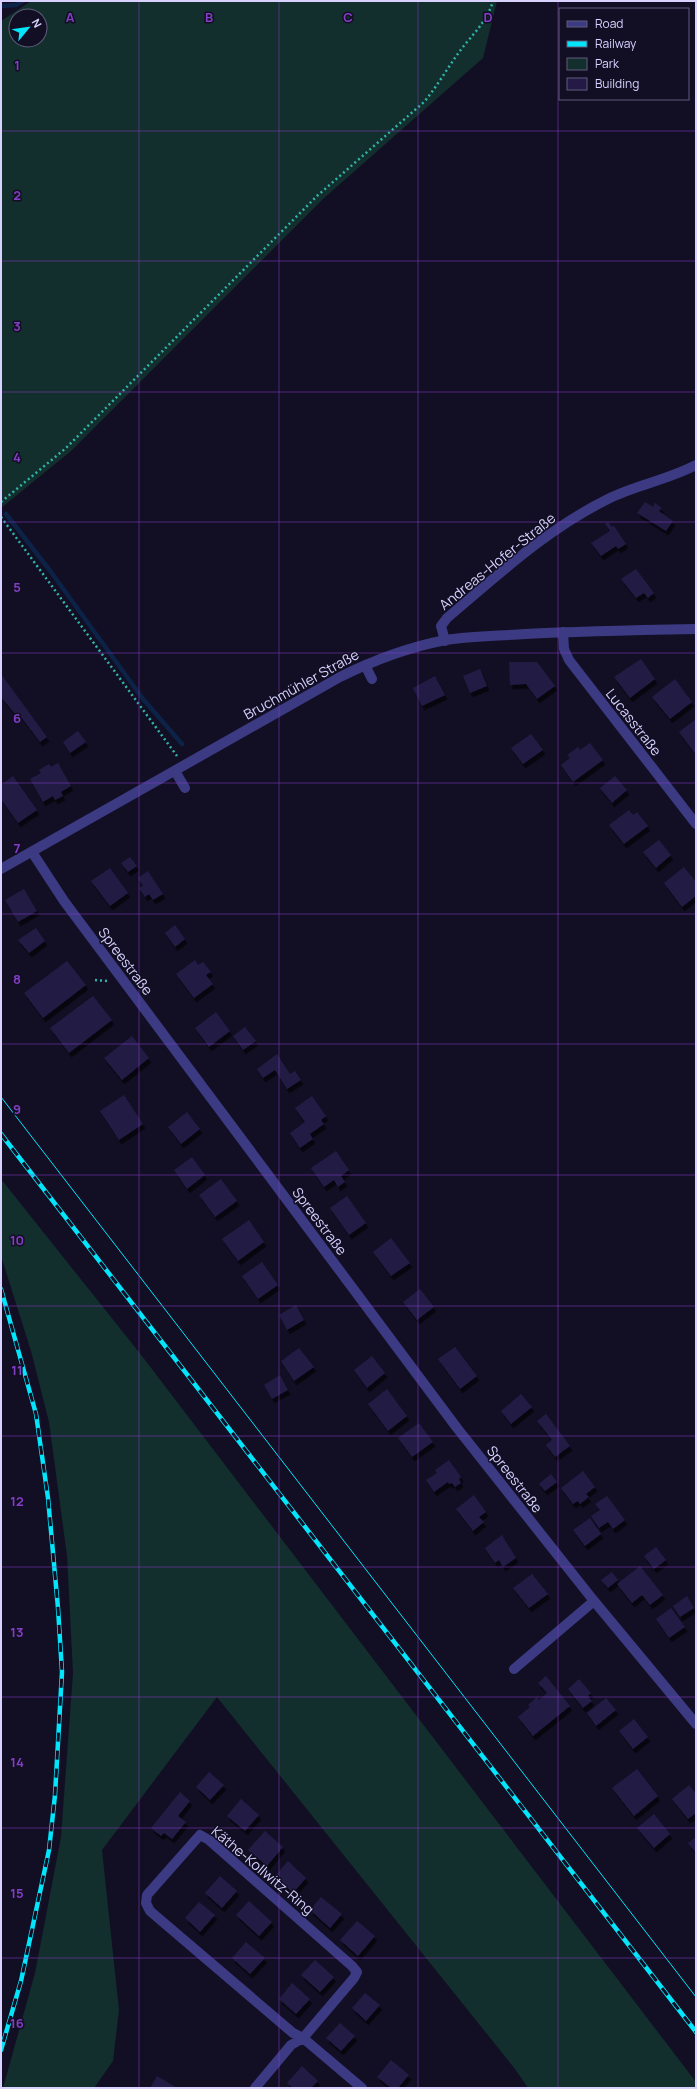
<svg xmlns="http://www.w3.org/2000/svg" width="697" height="2089" font-family="Manrope,sans-serif">
  <defs>
    <filter id="shadow"><feDropShadow dx="2.5" dy="4.5" stdDeviation="0" flood-color="#0009"/></filter>
  </defs>
  <rect width="100%" height="100%" fill="#120f24"/>
  <path fill="#122e2d" fill-rule="evenodd" d="M31,1H497L483,58L323,199L71,451L1,508V21ZM16,16H40V40H16Z
    M1,1179L142,1356L696,2082V2088H528L515,2069L217,1697L102,1850L119,2010L113,2061L94,2088H3L35,1973L61,1837L73,1673L67,1556L49,1422L31,1351L1,1256Z"/>
  <g fill="none" stroke-linecap="round" stroke-linejoin="round">
    <path stroke="#0c2246" stroke-width="4.5" d="M1,6L16,5L23,1
      M6,514L51,572L143,699L182,744"/>
  </g>
  <path fill="#231b45" filter="url(#shadow)" d="M645,502L653,507L655,503L662,508L659,511L673,521L666,531L637,513Z
    M608,522L612,527L614,526L626,544L618,549L616,546L601,556L591,543L610,531L605,524Z
    M636,569L654,593L648,598L644,593L636,598L621,579Z
    M641,659L655,679L630,698L614,677Z
    M509,662H537L555,686L537,699L526,684L510,685Z
    M480,669L487,686L470,693L463,676Z
    M1,674L47,737L40,742L18,713L16,715L1,697Z
    M435,676L445,695L422,706L413,688Z
    M675,679L692,702L670,719L652,697Z
    M696,719V755L679,732Z
    M78,731L86,742L70,753L63,742Z
    M531,734L543,750L523,764L511,748Z
    M590,743L603,760L573,782L561,765L570,758L567,755L578,747L580,750Z
    M58,763L71,786L61,792L63,796L55,800L53,796L43,802L30,779L41,773L39,770L49,764L51,767Z
    M13,776L37,810L18,823L1,799V785Z
    M615,776L627,790L612,803L600,788Z
    M629,810L633,815L637,812L648,826L624,844L609,825Z
    M659,840L671,855L656,868L643,852Z
    M130,857L137,866L128,872L121,863Z
    M684,867L696,882V896L682,907L664,883Z
    M110,868L128,893L110,906L91,881Z
    M148,871L163,894L153,900L149,894L145,897L139,888L143,886L138,878Z
    M24,889L37,911L18,922L5,900Z
    M175,925L185,939L175,947L165,933Z
    M36,928L45,941L29,953L18,940Z
    M195,960L198,965L203,962L211,972L206,975L213,984L194,998L176,974Z
    M67,961L86,985L43,1018L24,993Z
    M93,996L112,1020L69,1053L50,1028Z
    M216,1012L230,1031L209,1047L195,1028Z
    M245,1027L256,1041L243,1050L233,1036Z
    M132,1036L149,1058L122,1080L104,1058Z
    M277,1054L290,1074L295,1071L301,1080L287,1089L275,1070L263,1078L257,1069Z
    M124,1095L143,1124L119,1140L100,1111Z
    M312,1096L326,1116L321,1120L324,1124L310,1134L313,1139L300,1148L290,1133L305,1122L295,1108Z
    M187,1112L200,1129L181,1144L168,1127Z
    M336,1151L349,1170L341,1176L345,1182L338,1187L334,1180L324,1187L311,1168Z
    M192,1157L205,1175L187,1189L174,1170Z
    M221,1179L237,1201L215,1217L199,1195Z
    M347,1196L366,1223L349,1235L330,1208Z
    M249,1220L264,1242L238,1261L222,1239Z
    M391,1238L410,1263L391,1276L373,1252Z
    M262,1262L278,1285L258,1299L242,1276Z
    M420,1289L434,1307L417,1320L403,1302Z
    M296,1305L304,1320L287,1330L279,1315Z
    M455,1347L477,1376L460,1389L438,1359Z
    M299,1348L314,1367L294,1381L281,1361Z
    M372,1356L385,1373L367,1388L354,1370Z
    M280,1375L288,1390L272,1399L264,1385Z
    M387,1389L407,1416L388,1431L368,1404Z
    M521,1394L532,1407L511,1424L501,1411Z
    M546,1414L570,1446L555,1457L546,1445L552,1440L537,1421Z
    M419,1423L433,1442L412,1457L398,1438Z
    M449,1460L461,1477L459,1479L461,1483L455,1487L452,1483L449,1484L448,1482L434,1492L426,1480L437,1473L435,1470Z
    M583,1471L595,1487L586,1494L589,1497L580,1504L578,1501L573,1504L561,1488Z
    M551,1474L557,1482L545,1491L539,1484Z
    M474,1495L486,1512L479,1517L484,1522L473,1531L456,1509Z
    M607,1496L625,1520L613,1529L608,1522L599,1528L591,1516L600,1510L595,1504Z
    M590,1518L601,1534L585,1546L573,1530Z
    M502,1535L516,1558L503,1567L499,1560L495,1563L485,1548Z
    M656,1547L666,1560L654,1569L644,1556Z
    M640,1566L663,1595L650,1605L642,1595L632,1603L617,1584Z
    M612,1572L618,1580L608,1588L601,1580Z
    M532,1574L548,1594L529,1608L513,1588Z
    M687,1596L694,1608L680,1617L673,1606Z
    M671,1608L685,1627L669,1638L656,1619Z
    M546,1676L570,1706L533,1736L518,1717L530,1707L528,1705L537,1697L539,1700L547,1693L538,1683Z
    M579,1679L591,1693L588,1696L592,1701L583,1708L568,1689Z
    M606,1698L616,1710L596,1726L587,1713Z
    M634,1719L648,1737L633,1749L619,1731Z
    M637,1769L658,1796L634,1816L612,1788Z
    M209,1772L224,1785L210,1800L196,1787Z
    M689,1785L696,1794V1813L688,1819L672,1799Z
    M180,1792L190,1801L178,1816L186,1822L172,1839L164,1833L161,1836L151,1828Z
    M241,1799L259,1815L245,1831L227,1816Z
    M654,1814L670,1834L654,1848L637,1828Z
    M265,1831L283,1847L267,1866L248,1850Z
    M696,1837V1853L688,1843Z
    M288,1861L306,1878L293,1893L275,1876Z
    M220,1876L237,1891L222,1908L205,1893Z
    M321,1897L342,1914L330,1928L310,1910Z
    M249,1901L272,1922L259,1936L236,1915Z
    M199,1902L215,1915L200,1932L185,1918Z
    M357,1921L375,1936L358,1956L340,1940Z
    M246,1942L265,1958L250,1974L232,1958Z
    M315,1960L334,1977L320,1992L301,1975Z
    M292,1983L310,1999L296,2014L279,1999Z
    M365,1993L380,2005L366,2021L352,2008Z
    M340,2023L355,2036L341,2051L326,2038Z
    M391,2060L409,2075L398,2088H391L377,2077Z
    M302,2066L318,2081L311,2088H293L287,2083Z
    M157,2076L177,2088H150Z"/>
  <g fill="none" stroke-linecap="round" stroke-linejoin="round">
    <path stroke="#2fb5ac" stroke-width="2.5" stroke-dasharray="2 3" stroke-linecap="butt" d="M1,502L66,448L317,196L424,102C440,83 451,61 467,42C478,29 488,18 493,1
      M1,517L177,756
      M95,980L108,981"/>
    <path stroke="#3c3a83" stroke-width="10" d="M563,632L564,649L569,660L696,824
      M445,641L441,626L447,618C498,575 547,529 608,499C636,485 668,480 696,465
      M365,665L372,679
      M175,771L185,788
      M32,852L64,901L457,1428L594,1601L696,1724
      M1,869L340,677C374,660 409,647 446,640C472,636 499,636 525,634C582,631 639,630 696,629
      M514,1669L594,1601
      M255,2088L291,2045L303,2038L354,1978L357,1972L352,1966L209,1840L200,1835L147,1895L146,1903L150,1911L293,2033L303,2038L362,2088"/>
    <path stroke="#02e5fb" stroke-width="1" d="M1,1097L696,1997"/>
    <g stroke="#02e5fb" stroke-width="4.5">
      <path id="rail" d="M1,1134L696,2032
        M1,1289L36,1414L48,1498L58,1608L62,1672L55,1795L49,1850L21,1981L1,2050"/>
    </g>
    <use href="#rail" stroke="#120f24" stroke-width="3" stroke-dasharray="9" stroke-linecap="butt"/>
  </g>
  <path fill="none" stroke="#843dc5" stroke-width="1" stroke-opacity="0.55" d="M139,1V2088M279,1V2088M418,1V2088M558,1V2088M1,131H696M1,261H696M1,392H696M1,522H696M1,653H696M1,783H696M1,914H696M1,1044H696M1,1175H696M1,1306H696M1,1436H696M1,1567H696M1,1697H696M1,1828H696M1,1958H696"/>
  <g text-anchor="middle" dominant-baseline="central" stroke-width="3" stroke-linejoin="round" paint-order="stroke">
    <g font-size="14" fill="#d7d2ff" stroke="#120f24">
      <text transform="translate(497 561) rotate(-39)">Andreas-Hofer-Straße</text>
      <text transform="translate(301 684) rotate(-29)">Bruchmühler Straße</text>
      <text transform="translate(634 722) rotate(52)">Lucasstraße</text>
      <text transform="translate(126 961) rotate(53)">Spreestraße</text>
      <text transform="translate(320 1221) rotate(53)">Spreestraße</text>
      <text transform="translate(515 1479) rotate(52)">Spreestraße</text>
      <text transform="translate(263 1870) rotate(40)">Käthe-Kollwitz-Ring</text>
    </g>
  </g>
  <g font-size="13" text-anchor="middle" font-weight="bold" fill="#843dc5" stroke="#120f24" stroke-width="3" stroke-linejoin="round" paint-order="stroke">
    <text x="70" y="22">A</text>
    <text x="209" y="22">B</text>
    <text x="348" y="22">C</text>
    <text x="488" y="22">D</text>
    <text x="17" y="70">1</text>
    <text x="17" y="200">2</text>
    <text x="17" y="331">3</text>
    <text x="17" y="462">4</text>
    <text x="17" y="592">5</text>
    <text x="17" y="723">6</text>
    <text x="17" y="853">7</text>
    <text x="17" y="984">8</text>
    <text x="17" y="1114">9</text>
    <text x="17" y="1245">10</text>
    <text x="17" y="1375">11</text>
    <text x="17" y="1506">12</text>
    <text x="17" y="1637">13</text>
    <text x="17" y="1767">14</text>
    <text x="17" y="1898">15</text>
    <text x="17" y="2028">16</text>
  </g>
  <rect width="697" height="2089" fill="none" stroke="#d7d2ff" stroke-width="4"/>
  <rect x="559" y="8" width="130" height="92" fill="#120f24" stroke="#615d7c"/>
  <rect x="567" y="21" width="20" height="6" fill="#3c3a83" stroke="#615d7c"/>
  <text x="595" y="28" font-size="12" fill="#d7d2ff">Road</text>
  <rect x="567" y="41" width="20" height="6" fill="#02e5fb" stroke="#615d7c"/>
  <text x="595" y="48" font-size="12" fill="#d7d2ff">Railway</text>
  <rect x="567" y="58" width="20" height="12" fill="#122e2d" stroke="#615d7c"/>
  <text x="595" y="68" font-size="12" fill="#d7d2ff">Park</text>
  <rect x="567" y="78" width="20" height="12" fill="#231b45" stroke="#615d7c"/>
  <text x="595" y="88" font-size="12" fill="#d7d2ff">Building</text>
  <g transform="translate(28 28) rotate(61)"><circle r="19" fill="#120f24" stroke="#615d7c"/>
  <path d="M0-3L7 15L0 10L-7 15Z" fill="#02e5fb"/>
  <text y="-6" font-size="11" font-weight="bold" text-anchor="middle" fill="#d7d2ff">N</text>
  </g>
</svg>
